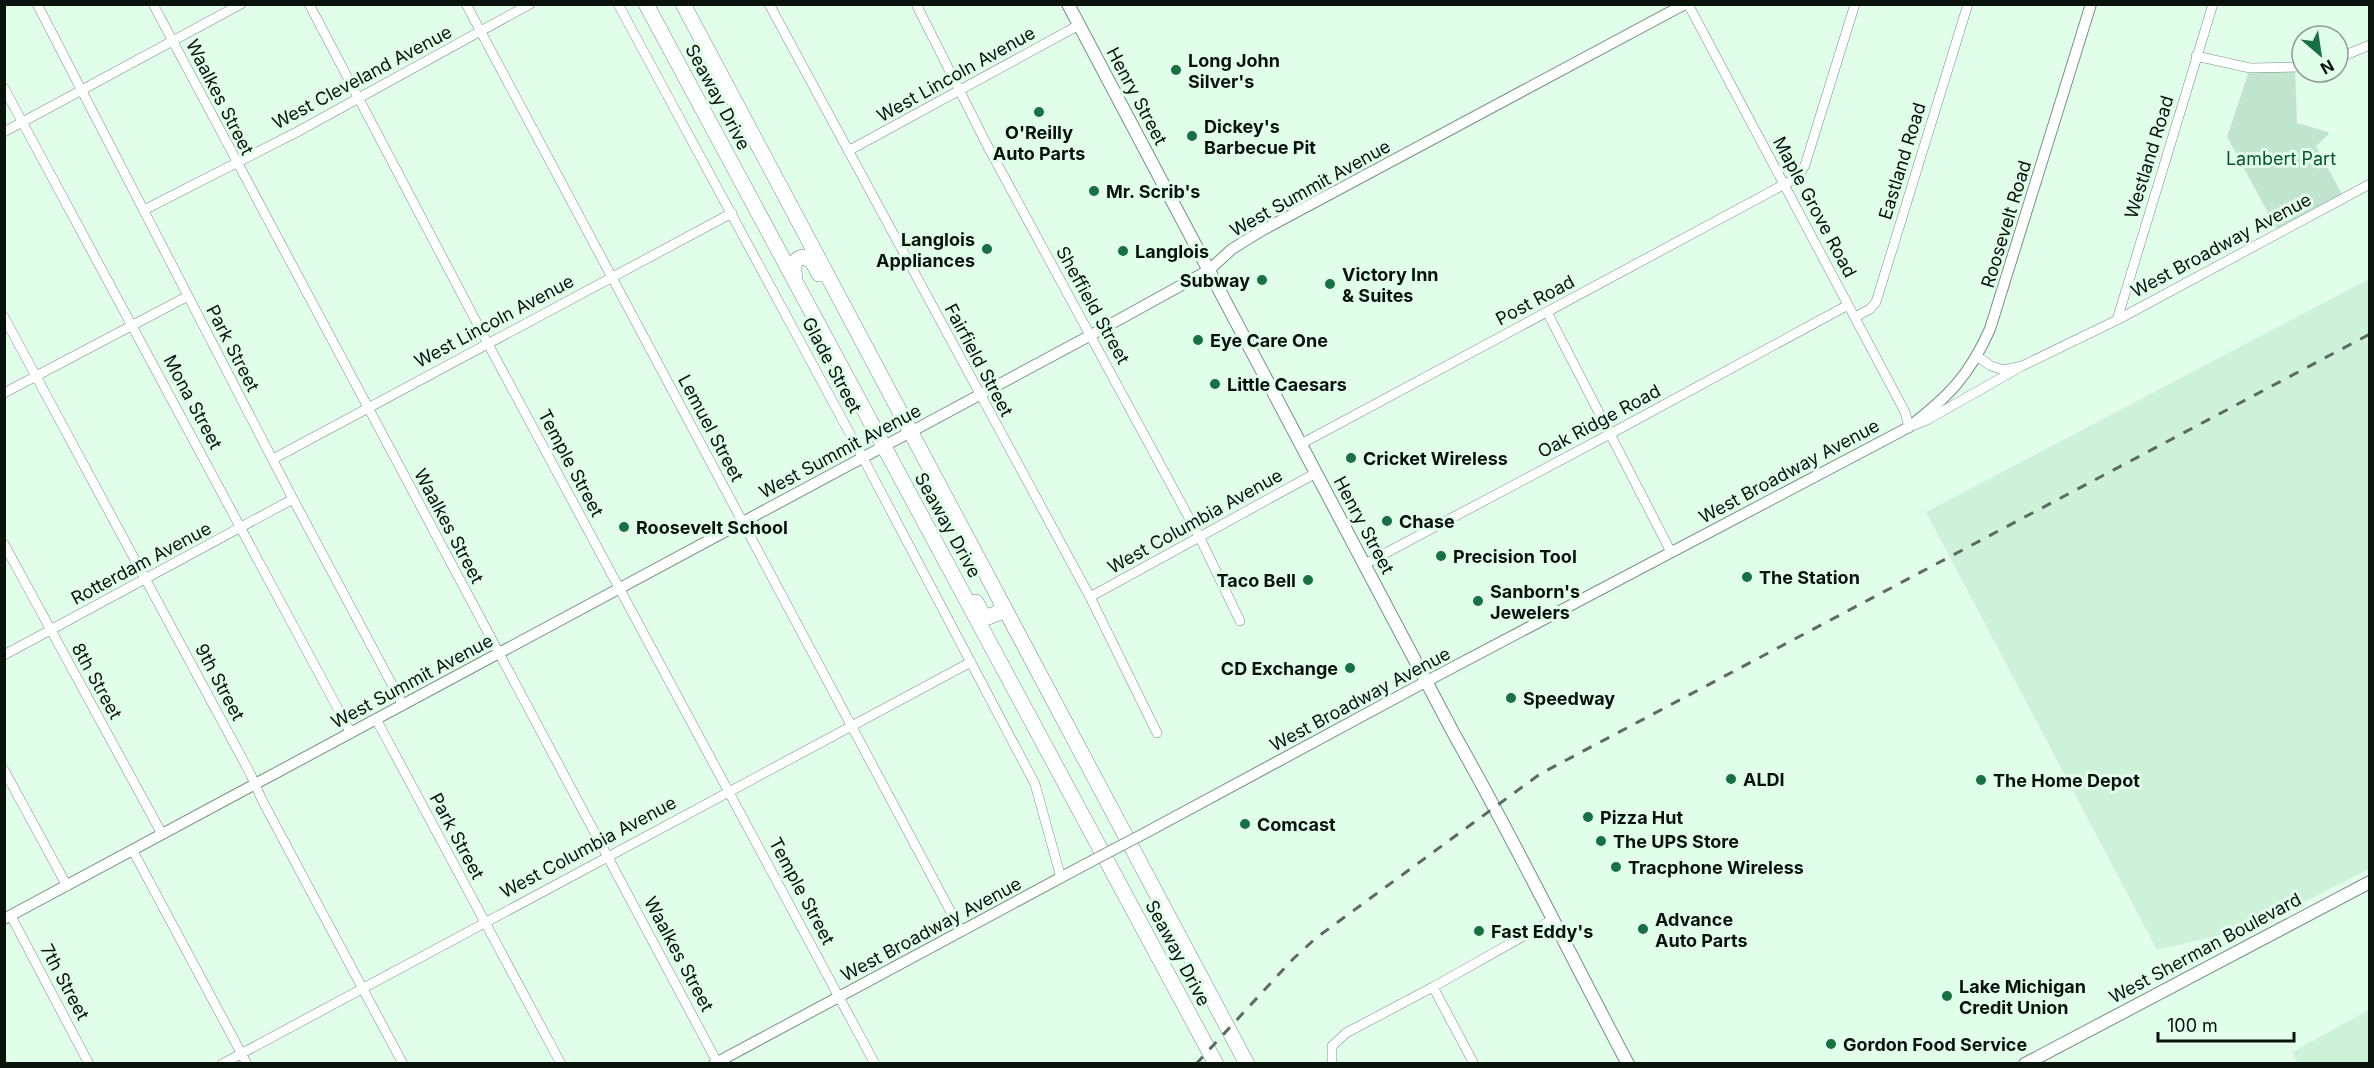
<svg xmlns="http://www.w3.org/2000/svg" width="2374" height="1068" font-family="Inter,sans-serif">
  <rect width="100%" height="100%" fill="#e1feeb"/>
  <path fill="#cef1da" d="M2369,279V869L2258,926L2157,950L1926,512Z
    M2369,1010V1063H2298L2292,1052Z"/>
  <path fill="#c0e4cd" d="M2250,68H2295L2297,123L2328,132L2329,134L2316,146L2344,198L2278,231L2227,137Z"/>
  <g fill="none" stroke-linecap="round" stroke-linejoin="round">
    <g stroke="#779180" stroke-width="10">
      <path id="minor" d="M37,4L293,499L403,705
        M153,4L717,1062
        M309,4L488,344L875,1064
        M466,4L961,931
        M618,4L863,458L1035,784L1061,878
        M769,4L1090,597L1157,733
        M916,4L988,147L1200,538L1240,621
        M1688,4L1905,412L1909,427L1927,420L2022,366
        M2196,56L2250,68L2302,67
        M2338,58L2370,45
        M4,88L351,733
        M4,132L241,4
        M848,151L1079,25
        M144,210L297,132L530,4
        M1547,312L1671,552
        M4,317L250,773L262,800L403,1064
        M1855,317L1870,309L1876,302L1968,4
        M2117,320L2213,4
        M1978,357L1991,366L2004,370L2022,366L2117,320L2370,184
        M4,393L188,296
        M1301,444L1798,177L1805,165L1855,4
        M273,459L732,213
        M4,544L162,834
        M1365,564L1610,434L1848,305
        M1090,597L1316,473
        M4,655L293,499
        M376,719L561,1064
        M4,770L67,886
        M133,851L247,1064
        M11,916L89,1064
        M1433,987L1474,1064
        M222,1064L971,662
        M1332,1064V1046L1346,1033L1433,987L1552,920"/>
    </g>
    <g stroke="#779180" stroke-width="12">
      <path id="tertiary" d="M1147,832L1427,681L1909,427C1949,396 1969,376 1990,329L2091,4
        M4,919L1091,335L1209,270L1232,249L1261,231L1685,4
        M714,1064L1086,864"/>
    </g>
    <g stroke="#779180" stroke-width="14">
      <path id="secondary" d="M1068,4L1455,736C1516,843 1570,955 1628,1064
        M2025,1064L2370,882"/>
    </g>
    <g stroke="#779180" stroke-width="16">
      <path id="trunk" d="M646,4L1216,1064
        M683,4L1247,1064
        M795,280C794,270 791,260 803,257L812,261L819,274
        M976,602L982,613L988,617L998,613L1003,605"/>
    </g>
    <use href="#minor" stroke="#fff" stroke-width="9"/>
    <use href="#tertiary" stroke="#fff" stroke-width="10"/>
    <use href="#secondary" stroke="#fff" stroke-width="12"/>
    <use href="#trunk" stroke="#fff" stroke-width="15"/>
    <path stroke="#5a6b60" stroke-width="3" stroke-dasharray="10 10" stroke-linecap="butt" d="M1196,1064L1293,959L1316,938L1540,774L2370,334"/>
    <g stroke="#779180" stroke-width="12" stroke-linecap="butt">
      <path id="tertiary-bridge" d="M1086,864L1147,832"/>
    </g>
    <use href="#tertiary-bridge" stroke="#fff" stroke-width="10"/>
  </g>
  <g fill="#177145" stroke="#e1feeb" stroke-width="2">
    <circle cx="1176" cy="70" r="6"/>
    <circle cx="1039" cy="112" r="6"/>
    <circle cx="1192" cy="136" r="6"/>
    <circle cx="1094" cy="191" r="6"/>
    <circle cx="987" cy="249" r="6"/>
    <circle cx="1123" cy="251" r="6"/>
    <circle cx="1262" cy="280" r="6"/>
    <circle cx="1330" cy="284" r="6"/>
    <circle cx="1198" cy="340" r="6"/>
    <circle cx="1215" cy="384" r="6"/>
    <circle cx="1351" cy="458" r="6"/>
    <circle cx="1387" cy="521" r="6"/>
    <circle cx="624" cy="527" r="6"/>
    <circle cx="1441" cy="556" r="6"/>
    <circle cx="1747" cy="577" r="6"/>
    <circle cx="1308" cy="580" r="6"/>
    <circle cx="1478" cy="601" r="6"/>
    <circle cx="1350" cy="668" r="6"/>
    <circle cx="1511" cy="698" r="6"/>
    <circle cx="1731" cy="779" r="6"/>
    <circle cx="1981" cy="780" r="6"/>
    <circle cx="1588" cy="817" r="6"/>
    <circle cx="1245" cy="824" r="6"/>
    <circle cx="1601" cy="841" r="6"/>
    <circle cx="1616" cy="867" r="6"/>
    <circle cx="1643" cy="929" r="6"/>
    <circle cx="1479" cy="931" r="6"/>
    <circle cx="1947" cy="996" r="6"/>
    <circle cx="1831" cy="1044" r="6"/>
  </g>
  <g text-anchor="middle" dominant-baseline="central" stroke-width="6" stroke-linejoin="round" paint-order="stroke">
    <g font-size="18" font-weight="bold" fill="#09130c" stroke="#e1feeb" text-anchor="start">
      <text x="1188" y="60">Long John<tspan x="1188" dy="21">Silver's</tspan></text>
      <text x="1204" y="126">Dickey's<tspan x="1204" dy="21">Barbecue Pit</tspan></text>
      <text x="1039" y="132" text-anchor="middle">O'Reilly<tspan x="1039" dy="21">Auto Parts</tspan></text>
      <text x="1106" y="191">Mr. Scrib's</text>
      <text x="975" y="239" text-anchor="end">Langlois<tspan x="975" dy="21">Appliances</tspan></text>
      <text x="1135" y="251">Langlois</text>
      <text x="1342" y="274">Victory Inn<tspan x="1342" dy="21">&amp; Suites</tspan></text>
      <text x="1250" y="280" text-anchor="end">Subway</text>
      <text x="1210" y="340">Eye Care One</text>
      <text x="1227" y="384">Little Caesars</text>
      <text x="1363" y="458">Cricket Wireless</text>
      <text x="1399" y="521">Chase</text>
      <text x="636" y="527">Roosevelt School</text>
      <text x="1453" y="556">Precision Tool</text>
      <text x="1759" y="577">The Station</text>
      <text x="1296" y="580" text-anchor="end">Taco Bell</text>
      <text x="1490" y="591">Sanborn's<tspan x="1490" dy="21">Jewelers</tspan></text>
      <text x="1338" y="668" text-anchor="end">CD Exchange</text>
      <text x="1523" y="698">Speedway</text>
      <text x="1743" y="779">ALDI</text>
      <text x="1993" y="780">The Home Depot</text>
      <text x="1600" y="817">Pizza Hut</text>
      <text x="1257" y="824">Comcast</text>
      <text x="1613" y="841">The UPS Store</text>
      <text x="1628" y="867">Tracphone Wireless</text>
      <text x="1655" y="919">Advance<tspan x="1655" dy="21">Auto Parts</tspan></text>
      <text x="1491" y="931">Fast Eddy's</text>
      <text x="1959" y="986">Lake Michigan<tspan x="1959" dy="21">Credit Union</tspan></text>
      <text x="1843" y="1044">Gordon Food Service</text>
    </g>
    <g font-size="18" fill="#09130c" stroke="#e1feeb">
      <text transform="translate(956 74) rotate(-29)">West Lincoln Avenue</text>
      <text transform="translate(362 77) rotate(-28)">West Cleveland Avenue</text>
      <text transform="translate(1137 96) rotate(62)">Henry Street</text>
      <text transform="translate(220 97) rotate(63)">Waalkes Street</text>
      <text transform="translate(718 97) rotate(62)">Seaway Drive</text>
      <text transform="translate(2149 157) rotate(-73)">Westland Road</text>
      <text transform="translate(1902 161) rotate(-73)">Eastland Road</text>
      <text transform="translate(1310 188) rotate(-29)">West Summit Avenue</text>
      <text transform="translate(1815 207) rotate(62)">Maple Grove Road</text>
      <text transform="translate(2006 224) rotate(-73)">Roosevelt Road</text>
      <text transform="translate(2221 245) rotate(-28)">West Broadway Avenue</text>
      <text transform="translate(1535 300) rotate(-28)">Post Road</text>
      <text transform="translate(1093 305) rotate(61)">Sheffield Street</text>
      <text transform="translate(494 321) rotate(-28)">West Lincoln Avenue</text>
      <text transform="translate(233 348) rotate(63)">Park Street</text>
      <text transform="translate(979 360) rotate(62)">Fairfield Street</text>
      <text transform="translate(832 365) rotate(62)">Glade Street</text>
      <text transform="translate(193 402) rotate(62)">Mona Street</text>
      <text transform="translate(1599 421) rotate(-28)">Oak Ridge Road</text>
      <text transform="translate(711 428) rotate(62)">Lemuel Street</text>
      <text transform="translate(840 451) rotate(-28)">West Summit Avenue</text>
      <text transform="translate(571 463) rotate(62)">Temple Street</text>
      <text transform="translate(1789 471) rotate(-28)">West Broadway Avenue</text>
      <text transform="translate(1195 521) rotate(-29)">West Columbia Avenue</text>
      <text transform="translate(948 525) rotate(61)">Seaway Drive</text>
      <text transform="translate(1364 525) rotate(62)">Henry Street</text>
      <text transform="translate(449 526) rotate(62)">Waalkes Street</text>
      <text transform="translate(141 563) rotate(-28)">Rotterdam Avenue</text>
      <text transform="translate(97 681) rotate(61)">8th Street</text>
      <text transform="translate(412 681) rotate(-28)">West Summit Avenue</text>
      <text transform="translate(220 682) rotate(62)">9th Street</text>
      <text transform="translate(1360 699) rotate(-28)">West Broadway Avenue</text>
      <text transform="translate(457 836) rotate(62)">Park Street</text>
      <text transform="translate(588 847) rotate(-28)">West Columbia Avenue</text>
      <text transform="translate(802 891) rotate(62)">Temple Street</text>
      <text transform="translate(931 929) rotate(-28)">West Broadway Avenue</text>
      <text transform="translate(2205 948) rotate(-28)">West Sherman Boulevard</text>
      <text transform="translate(1178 953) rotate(62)">Seaway Drive</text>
      <text transform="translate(679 954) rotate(62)">Waalkes Street</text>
      <text transform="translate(65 982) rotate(62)">7th Street</text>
    </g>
    <g font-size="18" fill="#085330" stroke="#e1feeb">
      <text x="2281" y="158">Lambert Part</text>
    </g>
  </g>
  <rect width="2374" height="1068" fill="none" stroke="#09130c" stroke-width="12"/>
  <g transform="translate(2320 54) rotate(151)"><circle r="28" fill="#e1feeb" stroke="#8ba092" stroke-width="1.5"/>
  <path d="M0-4.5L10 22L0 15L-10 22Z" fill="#177145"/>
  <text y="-9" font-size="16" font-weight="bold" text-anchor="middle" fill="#09130c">N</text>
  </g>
  <path d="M2158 1032v9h136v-9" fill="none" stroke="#09130c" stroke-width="3"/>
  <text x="2167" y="1032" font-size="18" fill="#09130c" stroke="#e1feeb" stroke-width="4.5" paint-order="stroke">100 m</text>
</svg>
